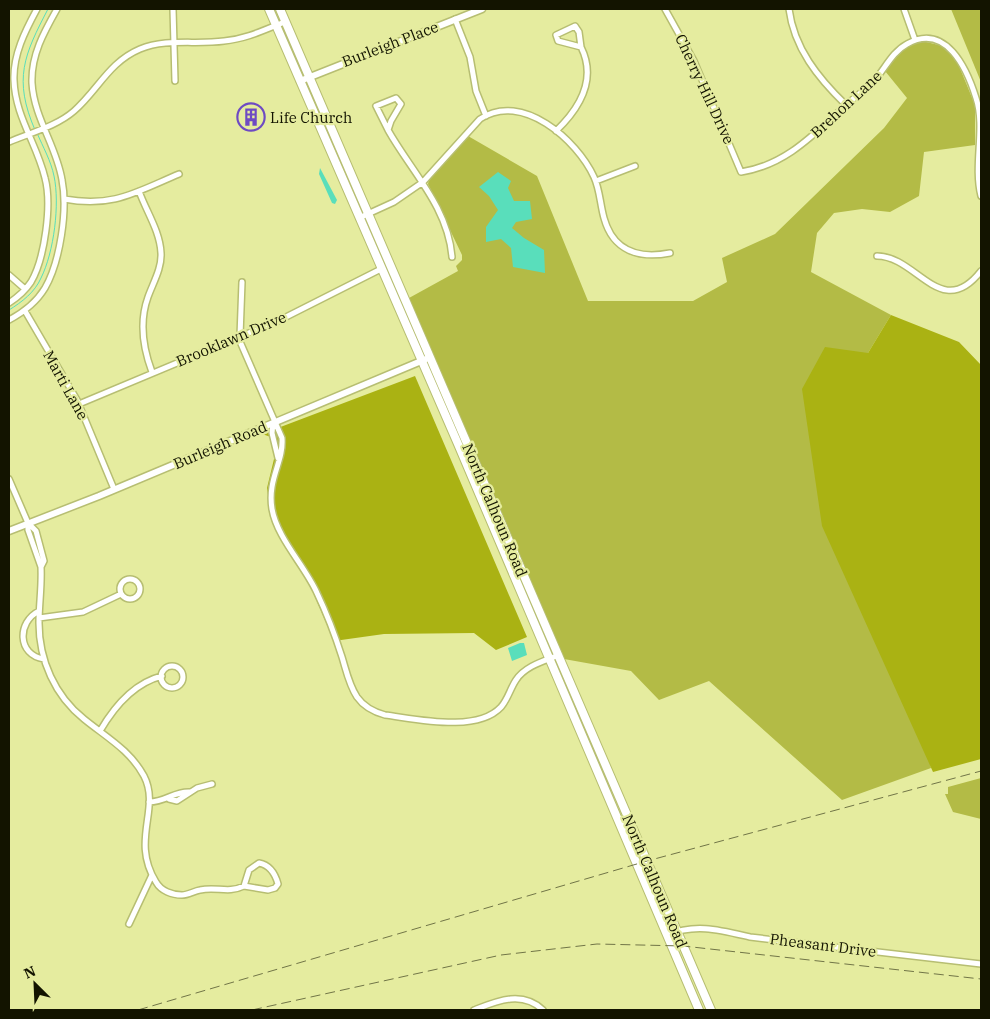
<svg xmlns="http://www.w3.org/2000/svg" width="990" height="1019" font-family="'IBM Plex Serif',serif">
  <rect width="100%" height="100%" fill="#e5ec9f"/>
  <path fill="#b3bb46" d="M951,9H981V82Z
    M922,41L943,46L949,49L957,61L975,105V145L924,152L919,196L890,212L862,209L834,213L817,233L811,272L891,315L868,353L931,768L842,800L709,681L659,700L631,671L564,659L409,298L458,271L456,266L462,260V255L428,184L429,180L468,136L537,176L588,301H693L727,282L722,258L775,234L884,128L907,98L885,71L905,47Z
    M981,778V819L953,812L945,794H948V787Z"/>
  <path fill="#aab213" d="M891,315L959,342L981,365V759L933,772L822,526L802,389L825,347L868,353Z
    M415,376L527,637L496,650L474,633L384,634L334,641L309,583L272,522L267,488L274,459L275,449L271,437L262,434Z"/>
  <path fill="#59debb" d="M320,168L337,200L335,204L332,203L319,174Z
    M498,172L511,181L508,188L514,201H530L532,219L516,222L512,228L524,238L544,250L545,273L513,267L511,248L501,239L486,242V227L498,210L489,196L479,187Z
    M520,643H524L527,655L512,661L508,648Z"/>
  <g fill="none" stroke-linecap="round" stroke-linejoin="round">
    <path stroke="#59debb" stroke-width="1" d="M35,130C13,79 24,55 48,9
      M9,310C22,302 35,292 41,278C54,252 60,204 54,176C51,161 43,147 37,133"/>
    <g stroke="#b7be72" stroke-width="8">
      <path id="minor" d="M173,9L175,81
        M665,9L694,61L741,172C786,165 814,134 845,106C855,97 865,90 874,81C885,69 892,52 907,44C946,22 967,69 976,98C986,128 973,164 981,196
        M789,9C794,48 818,78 846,105
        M904,9L915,40
        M455,19L470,57L476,91L486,116
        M575,26L579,32L581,47L558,41L556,35Z
        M396,98L401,104L391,121L388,130L376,106Z
        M388,130C411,171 448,207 452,257
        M556,131C580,108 597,79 581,47
        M9,142C30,133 57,126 74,111C98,90 109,62 140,49C167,38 196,45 224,41C245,39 262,31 282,23
        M596,181L635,166
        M139,191C146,211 160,231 161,253C162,268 153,283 148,297C139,322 143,348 152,372
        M64,199C113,208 136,192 179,174
        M359,218L394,202L423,182L480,119C522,91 577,140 594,177C600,190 600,204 604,218C613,251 639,259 670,253
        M877,256C917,256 941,322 981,271
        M9,275L25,289
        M9,303C18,297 25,291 31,282C45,258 52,204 45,178C37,144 15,116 14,80C13,55 25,31 37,9
        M25,311L77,400L114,489
        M9,320C24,312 36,303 45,288C60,262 68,210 62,180C57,147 34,118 32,83C31,55 44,32 57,9
        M240,336L242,282
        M238,337L282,438C284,462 267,479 272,509C277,538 305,566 317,593C327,614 335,635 342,657C346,670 349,685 357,697C364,707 374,712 385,715C417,719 477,733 501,707C508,699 510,689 516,680C525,666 544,661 559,655
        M79,404L280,320L381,269
        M273,423L272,433L278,458
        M9,479L28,523L36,531L44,561L41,567C42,586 39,604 39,623C39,660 55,696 84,719C106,737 130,750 144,776C161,809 130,840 156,882C161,891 172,895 182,895C188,895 194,891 200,890C217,886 227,894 244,886L249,870L259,863C270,865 275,873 278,884L275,888L268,890L244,886
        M28,523V530L41,567
        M120 589a10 10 0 1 1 20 0a10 10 0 1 1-20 0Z
        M39,611C17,622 17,655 44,659
        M39,618L83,612L121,594
        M161 677a11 11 0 1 1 22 0a11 11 0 1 1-22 0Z
        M100,731C114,707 134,683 162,676
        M169,799L177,801L197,788L212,784
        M149,802C166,802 174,791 190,792
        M129,924L152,875
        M667,935C696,923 720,930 750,937L981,964
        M474,1010C497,1001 522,990 543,1010"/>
    </g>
    <g stroke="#b7be72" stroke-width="9">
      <path id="tertiary" d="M300,81L482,9
        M9,531L99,496L426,359"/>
    </g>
    <g stroke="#b7be72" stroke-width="10">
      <path id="secondary" d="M269,9L458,444L699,1010
        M280,9L711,1010"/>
    </g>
    <use href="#minor" stroke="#fff" stroke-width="5"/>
    <use href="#tertiary" stroke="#fff" stroke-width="6"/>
    <use href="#secondary" stroke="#fff" stroke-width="8"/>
    <path stroke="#717547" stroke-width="1" stroke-dasharray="10 5" stroke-linecap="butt" d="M138,1010L647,861L981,771
      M252,1010L501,955L597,944L683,946L981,979"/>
  </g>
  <defs>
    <g id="building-ring" transform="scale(1.4375)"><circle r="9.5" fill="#e5ec9f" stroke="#6e4ac3" stroke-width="1.5"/><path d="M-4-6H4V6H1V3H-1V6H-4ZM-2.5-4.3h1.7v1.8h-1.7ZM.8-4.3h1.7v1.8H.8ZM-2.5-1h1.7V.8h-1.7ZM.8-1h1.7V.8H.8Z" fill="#6e4ac3"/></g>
  </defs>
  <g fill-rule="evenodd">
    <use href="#building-ring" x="251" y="117"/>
  </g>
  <g text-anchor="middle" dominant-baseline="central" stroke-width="4.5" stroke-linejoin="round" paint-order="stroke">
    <g font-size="15" fill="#131400" stroke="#e5ec9f">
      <text transform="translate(390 44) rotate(-21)">Burleigh Place</text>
      <text transform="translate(705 89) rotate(65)">Cherry Hill Drive</text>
      <text transform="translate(846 104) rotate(-43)">Brehon Lane</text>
      <text transform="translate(231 339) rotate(-23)">Brooklawn Drive</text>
      <text transform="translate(66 385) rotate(61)">Marti Lane</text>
      <text transform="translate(220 445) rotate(-23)">Burleigh Road</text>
      <text transform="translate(495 510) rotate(67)">North Calhoun Road</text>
      <text transform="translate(655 881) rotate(67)">North Calhoun Road</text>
      <text transform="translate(823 945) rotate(7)">Pheasant Drive</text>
    </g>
    <g font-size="15" fill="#131400" stroke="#e5ec9f" text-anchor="start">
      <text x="270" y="117">Life Church</text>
    </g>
  </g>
  <rect width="990" height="1019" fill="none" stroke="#131400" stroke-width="20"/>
  <g transform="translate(35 984) rotate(336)" stroke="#e5ec9f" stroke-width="4" paint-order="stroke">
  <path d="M0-4L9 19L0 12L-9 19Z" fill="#131400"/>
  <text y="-8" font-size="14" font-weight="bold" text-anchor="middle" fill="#131400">N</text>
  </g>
</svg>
